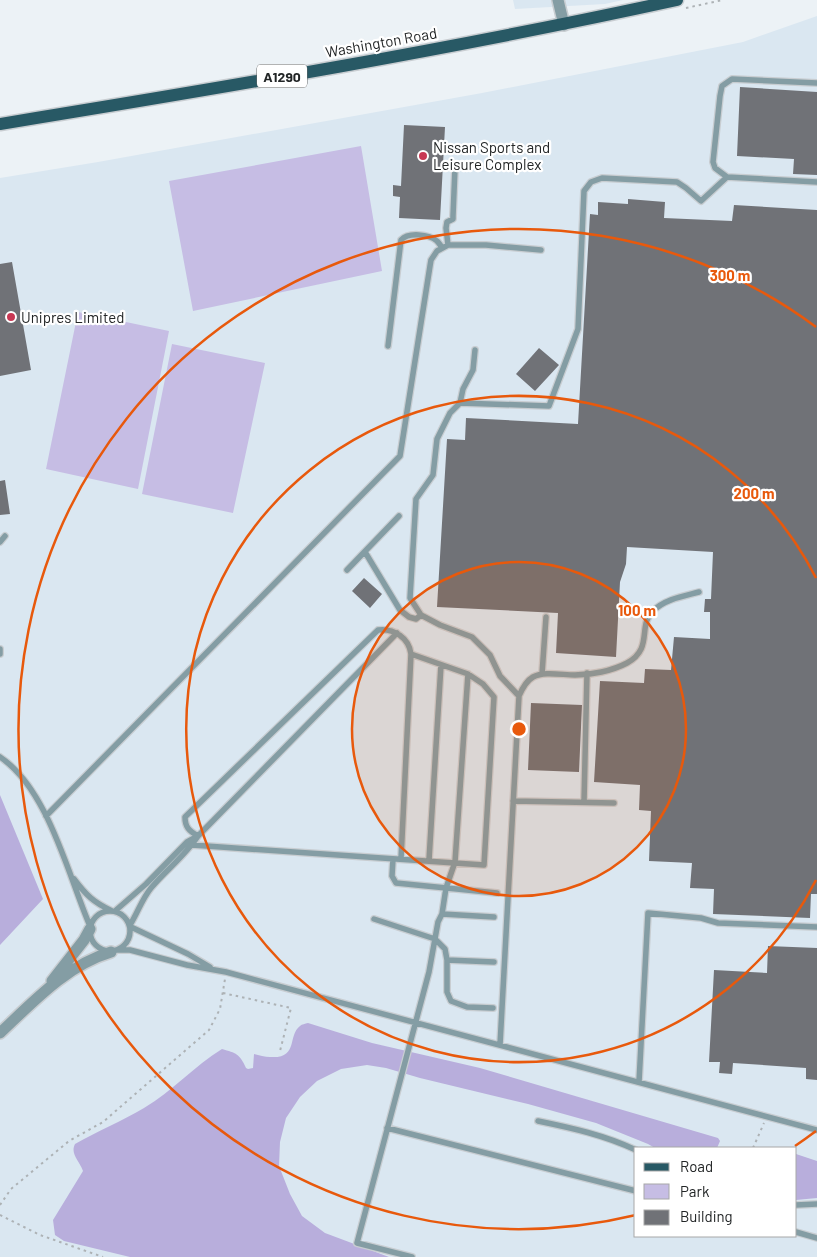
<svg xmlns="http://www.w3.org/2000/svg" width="817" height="1257" font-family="Barlow,sans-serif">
  <rect width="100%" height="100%" fill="#ecf2f6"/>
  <path fill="#dae7f1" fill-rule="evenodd" d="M513,0H623L605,4L515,9Z
    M817,16V1257H0V178L98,162L482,93L743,42ZM636,1148H796V1236H636Z"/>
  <path fill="#c6bde4" d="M361,146L382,271L193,311L169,181Z
    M78,312L169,331L138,489L46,469Z
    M172,344L265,363L233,513L142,494Z"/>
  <path fill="#b8aedc" d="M0,795L43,899L0,945Z
    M308,1023L372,1043L480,1068L718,1138L720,1141L717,1148H655L648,1144L596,1123L528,1104L420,1078L386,1068L367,1065L341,1069L317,1081L300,1097L286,1118L280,1142L279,1166L290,1194L302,1216L325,1233L389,1257H130L64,1241L55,1235L53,1220L83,1171C79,1160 70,1154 75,1144C98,1131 122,1121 144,1108C173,1091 194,1066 222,1049C236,1053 240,1054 246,1068L248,1069L253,1068L254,1054C259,1055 265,1057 270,1057C299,1059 287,1036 300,1026C302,1024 305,1024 308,1023Z
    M796,1154L817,1161V1198L796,1200Z"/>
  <path fill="#707277" d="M740,87L817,92V175L793,174L794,159L737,156Z
    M404,125L445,127L440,220L399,218L400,197L393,196V185L401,186Z
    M628,199L665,202L664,218L732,221L734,205L817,210V894H811L810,918L713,914L714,889L690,888L692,863L649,861L651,811L639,810L640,785L594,782L600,681L644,683L645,669L671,670L674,637L710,639V612H704L705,599H711L713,552L627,547L626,564L620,582L616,657L556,653L558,613L437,607L447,439L465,440L466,418L578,424L590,214L598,215V202L628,204Z
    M12,262L31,370L0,376V264Z
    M539,348L559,365L535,391L516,374Z
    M5,480L10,514L0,515V481Z
    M364,578L382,594L370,608L352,591Z
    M531,703L582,705L579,772L528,770Z
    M768,946L817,948V1080L806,1079V1068L733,1063L732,1074L719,1073L720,1062H709L714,970L767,973Z"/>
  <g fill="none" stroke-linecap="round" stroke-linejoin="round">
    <g stroke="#c8cdd1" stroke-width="8">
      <path id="service" d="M727,177L715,168L713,162L720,96L722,86L732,79L817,83
        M448,245L446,228L447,222L453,219V216L455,168
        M388,346L401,240C408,232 429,234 437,241C438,242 442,247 442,248
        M460,403L463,389L473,370L475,350
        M0,542L5,536
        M365,552L400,610L409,617L416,619L421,615
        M347,570L399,516
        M0,649V654
        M542,674L546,617
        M519,696C522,689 526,681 533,677C544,671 562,675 575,675C591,675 612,671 627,663C654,648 637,626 653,611C665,599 684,596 699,592
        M0,757C48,789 68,875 90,926
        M513,801L614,803
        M584,802L587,673
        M46,816L400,456L430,266L431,260L437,251L448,245H486L541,250
        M198,836C189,831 185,827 185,817L378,630C394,628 409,638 411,654L401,859
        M192,845L484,865L494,697L483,684L468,674L411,654
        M393,859L392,876L396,883L497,893
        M429,860L441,665
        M74,879C86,895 93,902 112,911
        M90 931a20 20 0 1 1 40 0a20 20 0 1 1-40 0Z
        M115,911L146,884L187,842L196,837
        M442,914L494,917
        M374,919L435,939L445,949L447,960V992L451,1001L467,1007L493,1008
        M130,925C138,912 142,899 151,888C166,870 185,856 198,836L397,633
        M131,927L188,954L210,967
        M117,950H130L187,965L226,972L817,1130
        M447,960L494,962
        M500,1045L519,696L500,676L490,655L472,637L440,625L421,615L410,598L416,499L433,475L437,439L450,413L460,403L549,406L578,329L584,191L591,182L602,178L677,182L686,188L701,201L727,177L817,182
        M639,1082L648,913L701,918L718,923L817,927
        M538,1121C572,1128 604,1135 636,1150
        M387,1128L636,1191
        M796,1205L817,1204
        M796,1232L817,1238
        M412,1257L357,1243L429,972L438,922L442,914L446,888L455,862L468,674"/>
    </g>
    <g stroke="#c8cdd1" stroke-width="14">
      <path id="minor" d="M558,0L564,25
        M52,981L84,940L90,929
        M0,1033C33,1002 67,965 111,952"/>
    </g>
    <g stroke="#c8cdd1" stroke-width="15">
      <path id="primary" d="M0,124C227,87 453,49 677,0"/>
    </g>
    <path stroke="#adb2b5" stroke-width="2" stroke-dasharray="2.5 4" stroke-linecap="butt" d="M686,8L723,0
      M223,993L291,1008L280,1051
      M753,1148L764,1123
      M0,1205L11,1189L69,1141L103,1122L209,1030L220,1009L225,979
      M0,1215L40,1235L103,1257"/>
    <use href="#service" stroke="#849da4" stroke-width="5.5"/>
    <use href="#minor" stroke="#849da4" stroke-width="11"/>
    <use href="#primary" stroke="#285965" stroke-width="12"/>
  </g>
  <circle cx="519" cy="729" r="167" fill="#e8590c" fill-opacity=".12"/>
  <g fill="none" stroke="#e8590c" stroke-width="2.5">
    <circle cx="519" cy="729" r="167"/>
    <path d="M816 880A333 333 0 1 1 816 578"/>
    <path d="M816 1131A500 500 0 0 1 795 1146M636 1215A500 500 0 1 1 816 327"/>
  </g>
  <g fill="#c83854" stroke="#fff" stroke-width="2">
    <circle cx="423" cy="156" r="5"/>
    <circle cx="11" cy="317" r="5"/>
  </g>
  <g text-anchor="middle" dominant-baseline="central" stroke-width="4.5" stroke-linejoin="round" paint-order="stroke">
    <rect fill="#fff" stroke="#646667" stroke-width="1" x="257" y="64.5" width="50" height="23" rx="4"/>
    <g font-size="14" font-weight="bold" fill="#222526">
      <text x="282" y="76">A1290</text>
    </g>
    <g font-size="15" fill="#222526" stroke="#fff">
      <text transform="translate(381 42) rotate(-10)">Washington Road</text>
    </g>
    <g font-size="15" fill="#222526" stroke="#fff" text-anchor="start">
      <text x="433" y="147">Nissan Sports and<tspan x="433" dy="17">Leisure Complex</tspan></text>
      <text x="21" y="317">Unipres Limited</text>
    </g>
  </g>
  <circle cx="519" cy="729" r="8" fill="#e8590c" stroke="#fff" stroke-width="2.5"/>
  <g font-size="15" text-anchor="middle" font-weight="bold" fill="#e8590c" stroke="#fff" stroke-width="4.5" stroke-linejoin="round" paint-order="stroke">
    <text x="730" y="281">300 m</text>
    <text x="754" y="499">200 m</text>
    <text x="637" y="616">100 m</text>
  </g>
  <rect x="634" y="1147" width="162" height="90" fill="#ffffff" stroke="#a7a8a8"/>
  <rect x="644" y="1163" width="25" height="8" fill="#285965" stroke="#a7a8a8"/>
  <text x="680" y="1172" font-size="15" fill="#222526">Road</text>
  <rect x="644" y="1184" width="25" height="15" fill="#c6bde4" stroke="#a7a8a8"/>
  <text x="680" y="1197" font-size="15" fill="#222526">Park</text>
  <rect x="644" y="1210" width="25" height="15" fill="#707277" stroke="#a7a8a8"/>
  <text x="680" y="1222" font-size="15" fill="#222526">Building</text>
</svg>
